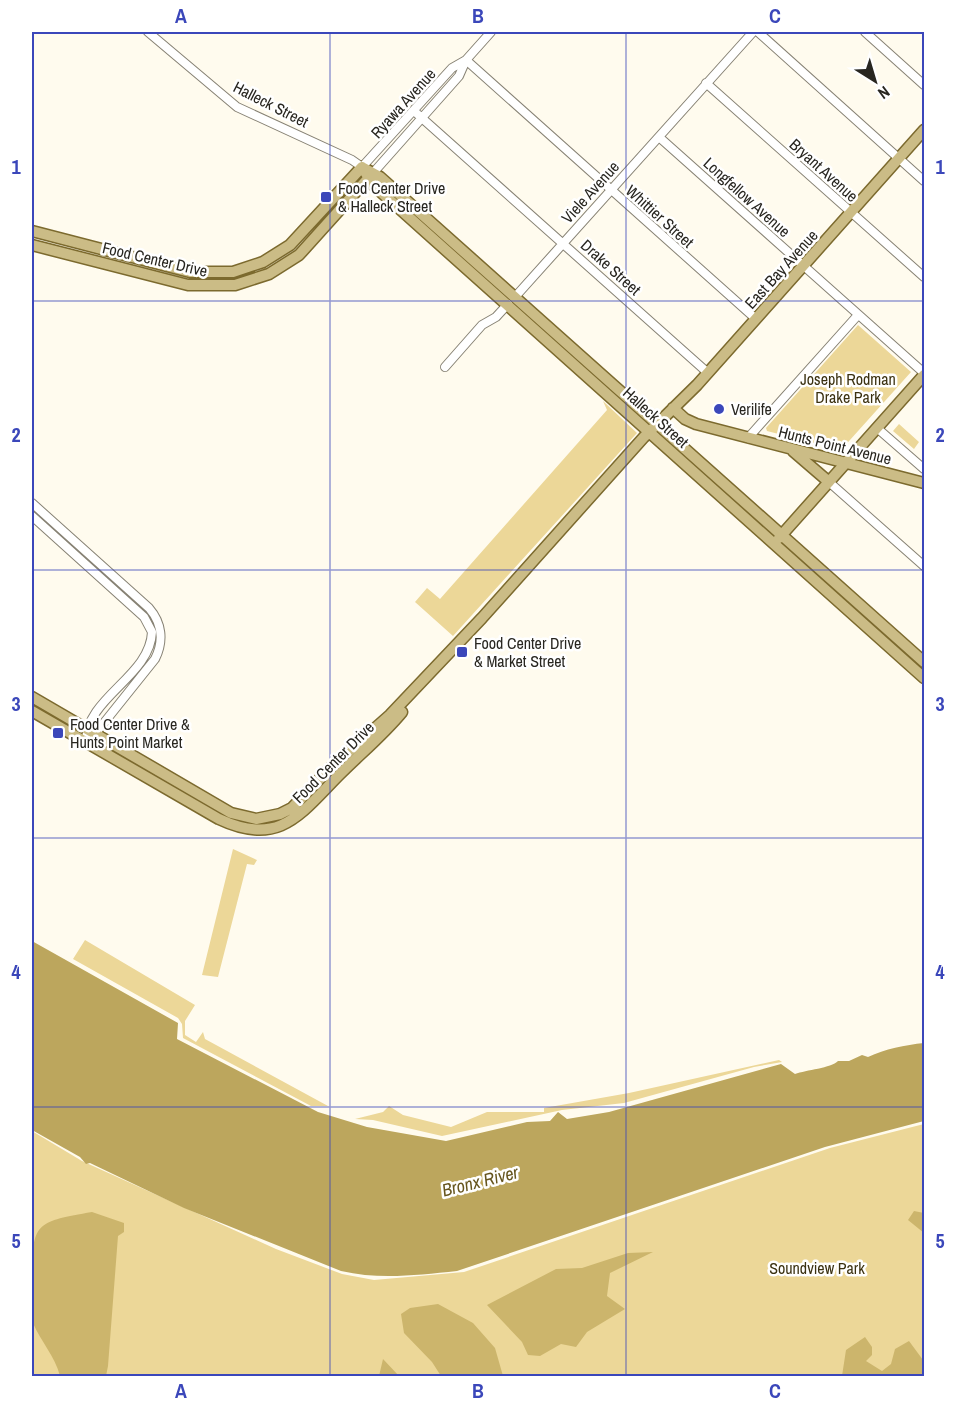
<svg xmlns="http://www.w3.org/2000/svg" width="956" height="1408" font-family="'Archivo Narrow',sans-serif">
  <rect width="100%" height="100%" fill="#fffbee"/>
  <path fill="#ecd798" d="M858,325L911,372L841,450L767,431L766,428Z
    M603,401L637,433L453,636L415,602L427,588L440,599L607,410Z
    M899,424L919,442L914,449L893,431Z
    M233,849L257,860L254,865L247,864L218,977L202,975Z
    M85,940L195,1005L185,1021V1035L196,1042L203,1032L205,1039L328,1106H311L183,1038L182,1024L178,1018L73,959Z
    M779,1060L782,1062L754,1067L624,1103L562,1110L442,1136L373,1120L355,1119L383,1112L389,1106L403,1115L451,1127L487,1112H544V1108L629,1093Z
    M924,1124V1376H32V1131L82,1161L276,1249L342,1274L374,1280L464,1272L830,1148Z"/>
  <path fill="#ccb56c" d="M914,1211L924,1213V1233L908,1220Z
    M92,1212L124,1223V1232L118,1236L108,1366L106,1376H60C55,1356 41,1342 33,1323C28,1313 32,1294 32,1282C32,1222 35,1222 92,1212Z
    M653,1252L610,1273L607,1296L625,1309L587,1332L576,1347L561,1344L540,1356L528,1355L522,1342L487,1305L556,1269L582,1268L628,1253Z
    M438,1304L473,1323L495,1348L503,1376H441L432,1362L404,1333L401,1314L410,1308Z
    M865,1337L872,1347V1355L866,1361L882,1371L891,1364L895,1349L909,1341L923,1360L924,1376H842L846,1350Z
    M383,1359L399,1376H379Z"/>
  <path fill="#bca65d" d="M32,941L178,1023L177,1039L318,1112L367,1127L446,1141L527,1122L550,1121L558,1112L567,1119L609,1112L781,1064L795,1074C806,1070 831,1068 838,1061H849L862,1055L868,1057C885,1049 905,1045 924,1043V1121L825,1147L457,1271C417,1275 380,1280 341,1271L184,1208L90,1163L86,1164L80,1157L32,1130Z"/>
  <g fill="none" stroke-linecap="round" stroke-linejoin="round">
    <g stroke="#878274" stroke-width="10">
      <path id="minor" d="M148,32L237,107L352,160L362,167L452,68L466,60
        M758,32L924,181
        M865,32L924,85
        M466,60L756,319
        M706,83L924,277
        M414,111L708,373
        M659,137L924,373
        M373,173L459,76L466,60L491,32
        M515,297L753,32
        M445,367L482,325L496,317L508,304
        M877,428L924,469
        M748,438L858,315
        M829,482L924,566
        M32,503L149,608C162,623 164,641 155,659L95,734
        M32,516L144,617L152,632C150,677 86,697 86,742"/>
    </g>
    <g stroke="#7c6a2e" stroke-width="13">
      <path id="major" d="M362,167L373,185L924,678
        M362,167L380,177L924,662
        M32,231L190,272H233L263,262L290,245L362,167
        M32,245L188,285H235L269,274L299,255L372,174
        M673,408L685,419L696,424L924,483
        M793,451L829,482
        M779,538L924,375
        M32,697L231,813L256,819L280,814L292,808L330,768L390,715L482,618L644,437L697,385L924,130
        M32,711L219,819C280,848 301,813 340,774C361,753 383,735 402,712"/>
    </g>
    <use href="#minor" stroke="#fff" stroke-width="8"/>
    <use href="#major" stroke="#cbbc86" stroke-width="10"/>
  </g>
  <path fill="none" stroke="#3b47ba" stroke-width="1.5" stroke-opacity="0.55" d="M330,32V1376M626,32V1376M32,301H924M32,570H924M32,838H924M32,1107H924"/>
  <g fill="#3b47ba" stroke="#fff" stroke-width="2">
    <rect x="320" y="191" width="12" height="12" rx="3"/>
    <circle cx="719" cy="409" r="6"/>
    <rect x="456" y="646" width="12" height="12" rx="3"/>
    <rect x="52" y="727" width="12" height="12" rx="3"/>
  </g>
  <g text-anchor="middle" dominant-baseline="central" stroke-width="5" stroke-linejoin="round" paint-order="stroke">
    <g font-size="16" fill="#282620" stroke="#fff">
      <text transform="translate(403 103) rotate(-48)">Ryawa Avenue</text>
      <text transform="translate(271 104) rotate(27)">Halleck Street</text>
      <text transform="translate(824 170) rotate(42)">Bryant Avenue</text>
      <text transform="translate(590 192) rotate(-48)">Viele Avenue</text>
      <text transform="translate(747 197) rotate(42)">Longfellow Avenue</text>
      <text transform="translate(660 216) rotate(42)">Whittier Street</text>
      <text transform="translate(155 259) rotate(13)">Food Center Drive</text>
      <text transform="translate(611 267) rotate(42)">Drake Street</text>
      <text transform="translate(781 269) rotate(-48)">East Bay Avenue</text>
      <text transform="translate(656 417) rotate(42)">Halleck Street</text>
      <text transform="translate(835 445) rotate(14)">Hunts Point Avenue</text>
      <text transform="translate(333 762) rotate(-45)">Food Center Drive</text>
    </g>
    <g font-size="16" fill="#282620" stroke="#fff" text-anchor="start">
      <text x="338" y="188">Food Center Drive<tspan x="338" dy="18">&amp; Halleck Street</tspan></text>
      <text x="731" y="409">Verilife</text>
      <text x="474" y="643">Food Center Drive<tspan x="474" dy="18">&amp; Market Street</tspan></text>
      <text x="70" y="724">Food Center Drive &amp;<tspan x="70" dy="18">Hunts Point Market</tspan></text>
    </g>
    <g font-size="16" fill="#3b3111" stroke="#fff">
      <text x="848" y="379">Joseph Rodman<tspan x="848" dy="18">Drake Park</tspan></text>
      <text x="817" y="1268">Soundview Park</text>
    </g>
    <g font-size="18" font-style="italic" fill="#66551e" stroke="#fff">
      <text transform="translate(480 1181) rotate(-14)">Bronx River</text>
    </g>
  </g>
  <rect width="956" height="1408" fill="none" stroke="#ffffff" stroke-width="66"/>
  <g transform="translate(875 81) rotate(143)" stroke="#ffffff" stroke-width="4.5" paint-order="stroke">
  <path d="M0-4.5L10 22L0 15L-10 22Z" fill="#282620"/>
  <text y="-9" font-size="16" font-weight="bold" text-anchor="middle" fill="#282620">N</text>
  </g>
  <rect x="33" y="33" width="890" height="1342" fill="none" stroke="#3b47ba" stroke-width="2"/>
  <g font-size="20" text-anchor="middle" font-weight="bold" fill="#3b47ba">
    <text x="181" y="23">A</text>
    <text x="478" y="23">B</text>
    <text x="775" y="23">C</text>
    <text x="16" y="174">1</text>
    <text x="940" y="174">1</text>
    <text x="16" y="442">2</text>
    <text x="940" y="442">2</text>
    <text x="16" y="711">3</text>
    <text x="940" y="711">3</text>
    <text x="16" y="979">4</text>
    <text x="940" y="979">4</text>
    <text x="16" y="1248">5</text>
    <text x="940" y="1248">5</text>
    <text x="181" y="1398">A</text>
    <text x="478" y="1398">B</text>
    <text x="775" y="1398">C</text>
  </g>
</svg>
